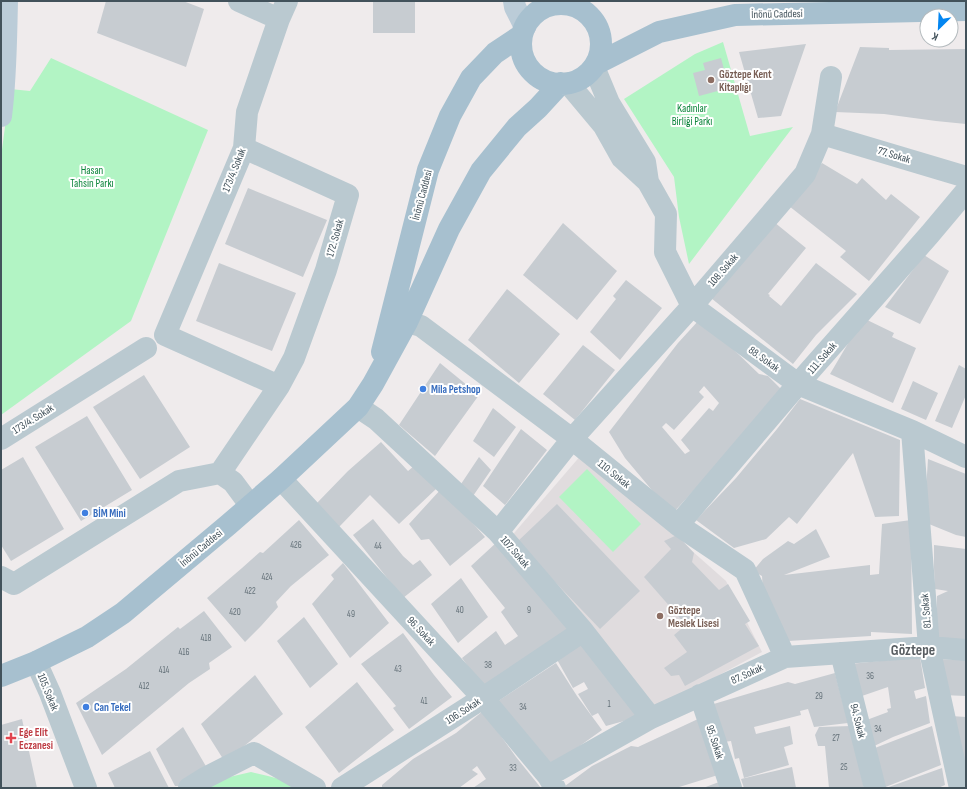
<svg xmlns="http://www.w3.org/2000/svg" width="967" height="789" font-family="'Sofia Sans Condensed',sans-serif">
  <rect width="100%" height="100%" fill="#efebec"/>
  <path fill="#e0dcde" d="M582,454L726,581L762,652L654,710L509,539Z"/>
  <path fill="#b2f4c4" d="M723,42L750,136L793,127L689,264L679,217L674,177L624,99L695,54Z
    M51,58L208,130L131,321L1,415V157L10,89L30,91Z
    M587,469L641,524L613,552L559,497Z
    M251,772L268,776L283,780L297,788H207L225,778Z"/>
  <path fill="#c7ccd1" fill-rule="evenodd" d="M106,1H183L204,9L186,67L97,33Z
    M373,1H415V33H373Z
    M806,44L781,116L758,118L739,52Z
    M860,47L889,48V50L966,49V124L936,121L884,114L835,112Z
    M721,58L729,88L699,96L693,73L705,70L703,63Z
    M822,163L857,184L862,178L886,200L891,194L920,217L869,281L840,257L846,251L789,206Z
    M248,188L327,220L303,277L225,244Z
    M774,222L806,248L768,294L770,295L769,296L781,306L816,263L857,294L816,335L793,364L711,298Z
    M563,223L617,271L577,320L523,275Z
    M924,255L949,271L920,324L885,307Z
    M219,263L296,293L272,351L196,321Z
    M626,280L662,308L620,360L590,332L616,299L613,296Z
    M507,289L560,334L519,383L468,340Z
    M863,318L894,333L892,337L916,348L893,403L830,374Z
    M699,320L733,349L759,374L768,376L783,391L729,452L672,514L625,458L609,432L678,343ZM704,386L719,403L713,411L709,408L681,440L690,451L685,454L662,427L666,423L674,430L704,397L699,392Z
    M583,345L615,370L575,420L543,394Z
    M440,363L479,395L435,456L399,425Z
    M959,365L966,369V395L952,428L935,421Z
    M144,375L190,447L140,479L93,407Z
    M913,381L938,393L926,420L901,409Z
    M800,399L900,440L899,516L875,517L853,453L797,524L789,517L766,539L734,548L696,520L736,478L777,429Z
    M493,408L516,427L494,457L473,441Z
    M87,416L132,490L81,521L35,447Z
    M521,429L547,450L505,505L483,486Z
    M381,442L408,471L414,466L436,489L399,524L370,495L339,527L316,504L348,471Z
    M23,457L64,529L11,561L1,545V470Z
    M479,457L491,470L473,496L461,484Z
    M928,459L966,474V537L956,535L924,522Z
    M442,488L485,537L450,566L429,539L421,540L409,524Z
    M557,504L640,591L600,629L517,542Z
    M373,519L403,556L413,565L420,560L432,575L403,598L353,535Z
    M299,520L329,555L291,586L276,602L278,607L261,626L245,642L207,598L242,568L260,552L263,553Z
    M911,520L912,634L871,632V636L788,641L763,591L762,576L753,571L763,559L788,541L794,544L816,529L830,557L784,575L870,565V575L879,574L882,524Z
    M677,535L694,553L692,562L719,590L728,584L750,621L745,624L759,646L685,686L679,675L671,676L664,668L687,652L674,635L686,625L644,577L671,549L664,541Z
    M497,542L574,633L487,693L462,658L496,631L505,645L518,636L501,612L505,608L471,566Z
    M934,545L966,549V641L936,640L937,596L948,591L935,589L934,568Z
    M343,563L389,623L350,658L312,604L334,579L331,575Z
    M461,578L488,617L458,643L431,604Z
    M204,611L232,647L209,663L210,669L189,683L102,755L76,703L126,669L178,627L180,629Z
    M304,617L338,664L310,688L277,641Z
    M403,633L434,675L452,697L409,729L393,708L396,706L361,664Z
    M583,639L642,716L606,726L598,713L592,716L578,694L588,689L584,682L573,688L555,656Z
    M920,657L925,688L914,691L916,699L926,696L930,723L893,737L870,748L864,721L888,712L887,709L891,708L888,687L859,697L850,664Z
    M936,659L966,660V696L942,695Z
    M556,663L577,696L602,730L549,768L495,703Z
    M835,673L848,723L814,727L808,709L800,711L801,715L754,727L756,734L790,726L793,744L784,747L789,765L744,778L739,758L735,759L731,741L717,743L707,706L788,682L795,684Z
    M255,675L283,714L225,762L201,724Z
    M357,682L394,730L339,773L305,727Z
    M483,711L516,757L541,788H473L486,779L477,766L472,770L478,774L459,788H382V785L413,759L456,733Z
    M951,716L966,717V770Z
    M22,719L37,788H1V725Z
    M698,719L718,775L676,788H567L565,786L592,766L631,746L638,747Z
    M851,726L864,788H829L825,746H818L815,735L819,727Z
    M932,726L941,765L883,788L875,748Z
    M183,727L207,768L185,786H175L156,749Z
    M150,751L169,788H115L108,773Z
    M792,767L796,788H744L741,779Z
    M942,768L945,785L938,788H886Z
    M719,782L721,788H703Z"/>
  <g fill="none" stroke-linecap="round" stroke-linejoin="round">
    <path stroke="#bac9d0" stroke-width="22" d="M239,1L279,19
      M594,67L609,103L645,162L648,182L666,214L665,252L692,306L798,384L912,431L966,457
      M568,83L604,126L622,158L648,182
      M822,134L966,177
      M407,322L421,326L572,439L678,525L745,570L785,657
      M279,386L165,335L244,148L247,112L279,19L287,1
      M358,407L376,419L498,532L583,631L651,718
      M912,431L929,647L960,788
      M1,439L146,348
      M220,473L279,386L294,358L326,270L348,195L244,148
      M281,479L483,698L548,776L555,788
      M678,525L798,384L930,234L966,191
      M498,532L572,439L692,306L805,174L822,134L831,77
      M1,577L14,584L179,481L220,473L233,482L250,505
      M841,653L875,788
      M36,662L50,693L86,788
      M700,695L731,788
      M548,776L651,718L785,657L929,647L966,650
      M189,788L205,778L254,753L315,788
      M342,788L483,698L583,631"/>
    <path stroke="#bbccd8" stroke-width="22" d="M514,1L515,7L525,27
      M562,1L563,4
      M1,116C6,78 6,39 7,1"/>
    <path stroke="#a7c0cf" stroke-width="22" d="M521 44a40 40 0 1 1 80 0a40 40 0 1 1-80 0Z
      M596,64L659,32L735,15L966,10
      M382,352L428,170L450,116L471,78L495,53L522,35
      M1,676L36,662L87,637L123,613L228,525L281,479L358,407L373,384L407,322L449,229L481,171L517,127L538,108L561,83"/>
  </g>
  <g fill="#8d6e63" stroke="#fff" stroke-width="1.5">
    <circle cx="711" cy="80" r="4"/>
    <circle cx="660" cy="616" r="4"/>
  </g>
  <g fill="#3f7fe0" stroke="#fff" stroke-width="1.5">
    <circle cx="423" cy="389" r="4"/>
    <circle cx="85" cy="513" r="4"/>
    <circle cx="86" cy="707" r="4"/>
  </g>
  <path fill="#e0444e" stroke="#fff" stroke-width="1.5" d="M9 732h4v4h4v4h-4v4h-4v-4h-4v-4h4z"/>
  <g text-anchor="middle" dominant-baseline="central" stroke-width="4" stroke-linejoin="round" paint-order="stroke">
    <g font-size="9" fill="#637078">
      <text x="296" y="545">426</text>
      <text x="378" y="546">44</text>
      <text x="267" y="577">424</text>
      <text x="250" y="591">422</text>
      <text x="460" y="610">40</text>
      <text x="529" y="610">9</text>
      <text x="235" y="612">420</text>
      <text x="351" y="614">49</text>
      <text x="206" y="638">418</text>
      <text x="184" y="652">416</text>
      <text x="488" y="665">38</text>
      <text x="398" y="669">43</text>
      <text x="164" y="670">414</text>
      <text x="870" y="676">36</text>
      <text x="144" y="686">412</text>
      <text x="819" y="696">29</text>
      <text x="424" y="701">41</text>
      <text x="609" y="704">1</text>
      <text x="523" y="707">34</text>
      <text x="878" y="729">34</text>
      <text x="836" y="738">27</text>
      <text x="844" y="767">25</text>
      <text x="513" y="768">33</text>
    </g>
    <g font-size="11" fill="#42525b" stroke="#fff">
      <text transform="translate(777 14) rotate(-1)">İnönü Caddesi</text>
      <text transform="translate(894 155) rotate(17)">77. Sokak</text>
      <text transform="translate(234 170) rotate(-68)">173/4. Sokak</text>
      <text transform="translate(422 195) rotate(-75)">İnönü Caddesi</text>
      <text transform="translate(335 238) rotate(-74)">172. Sokak</text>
      <text transform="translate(723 270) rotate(-49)">108. Sokak</text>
      <text transform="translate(822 358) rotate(-49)">111. Sokak</text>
      <text transform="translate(764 359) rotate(36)">88. Sokak</text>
      <text transform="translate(33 419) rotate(-32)">173/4. Sokak</text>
      <text transform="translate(614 474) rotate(39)">110. Sokak</text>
      <text transform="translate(201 548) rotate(-40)">İnönü Caddesi</text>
      <text transform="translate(515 552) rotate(49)">107. Sokak</text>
      <text transform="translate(926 611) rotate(-95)">81. Sokak</text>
      <text transform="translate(421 631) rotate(47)">96. Sokak</text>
      <text transform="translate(747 674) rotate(-25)">87. Sokak</text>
      <text transform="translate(48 692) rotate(68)">105. Sokak</text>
      <text transform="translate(463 711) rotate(-33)">106. Sokak</text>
      <text transform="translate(858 721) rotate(76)">94. Sokak</text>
      <text transform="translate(715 742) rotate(72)">95. Sokak</text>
    </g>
    <g font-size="11" font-weight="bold" fill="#785e54" stroke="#fff" text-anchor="start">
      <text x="719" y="74">Göztepe Kent<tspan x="719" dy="13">Kitaplığı</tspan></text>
      <text x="668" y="610">Göztepe<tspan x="668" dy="13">Meslek Lisesi</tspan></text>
    </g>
    <g font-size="11" fill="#0b843a" stroke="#fff">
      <text x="692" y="108">Kadınlar<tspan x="692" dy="13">Birliği Parkı</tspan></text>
      <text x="92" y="170">Hasan<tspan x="92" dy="13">Tahsin Parkı</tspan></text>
    </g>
    <g font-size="11" font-weight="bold" fill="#366cbe" stroke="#fff" text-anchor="start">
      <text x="431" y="389">Mila Petshop</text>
      <text x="93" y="513">BİM Mini</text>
      <text x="94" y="707">Can Tekel</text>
    </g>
    <g font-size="11" font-weight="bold" fill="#be3a42" stroke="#fff" text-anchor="start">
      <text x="19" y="732">Ege Elit<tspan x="19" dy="13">Eczanesi</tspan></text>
    </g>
    <g font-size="15" font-weight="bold" fill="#585d61" stroke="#fff">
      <text x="913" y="650">Göztepe</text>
    </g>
  </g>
  <rect width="967" height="789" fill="none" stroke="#42525b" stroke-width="4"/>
  <g transform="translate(939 28) rotate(204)"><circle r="19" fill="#ffffff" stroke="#b3babd"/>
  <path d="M0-3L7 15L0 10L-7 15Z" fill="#0386f1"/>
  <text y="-6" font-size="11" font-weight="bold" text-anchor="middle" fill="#42525b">K</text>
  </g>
</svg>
